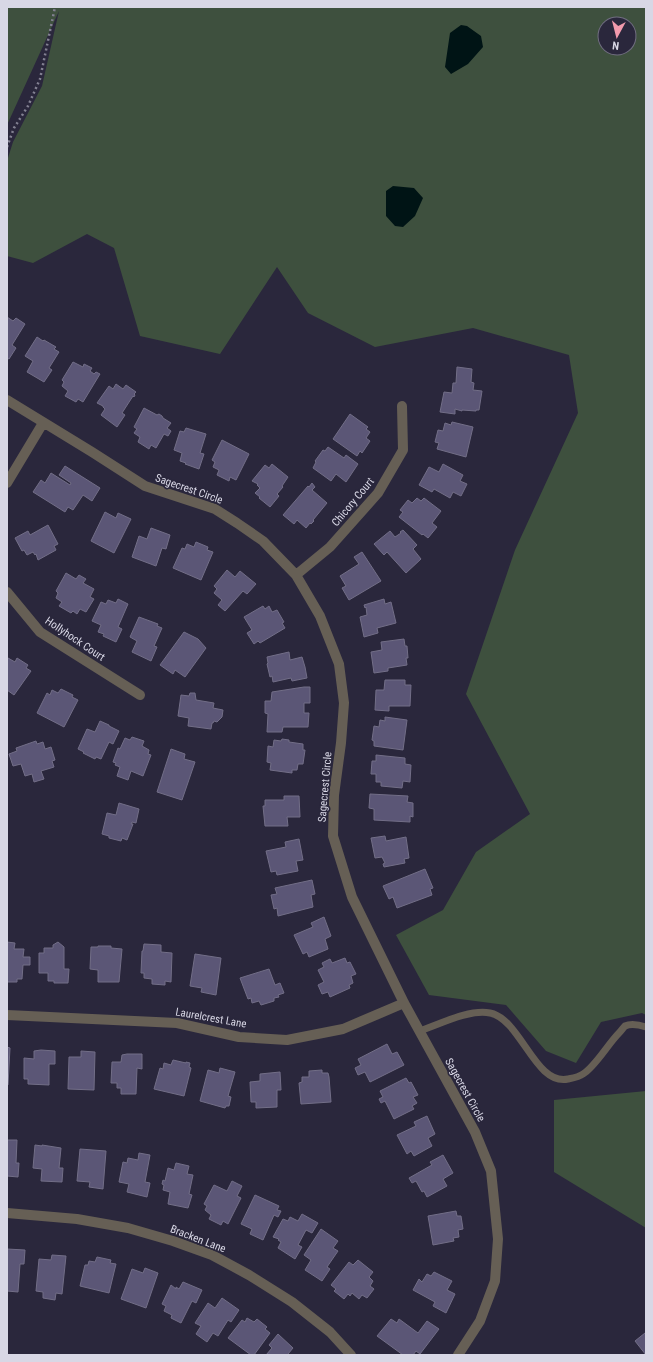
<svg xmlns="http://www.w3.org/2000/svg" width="653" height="1362" font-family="'Roboto Condensed',sans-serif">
  <rect width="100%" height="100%" fill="#2a273c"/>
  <path fill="#3e503e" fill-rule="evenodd" d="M7,7H646V1015L642,1013L601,1022L576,1063L546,1051L506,1005L429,995L396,935L443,910L476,852L530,814L466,694L515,550L578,413L569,355L473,328L375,347L308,313L277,267L220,354L140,336L114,248L87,234L33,263L7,256V161L13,142L42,86L59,11L7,125ZM605,24H629V48H605Z
    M646,1091V1228L554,1172V1100Z"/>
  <path fill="#001415" d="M461,25L467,26L481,36L483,47L468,64L451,74L445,67L450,33Z
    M393,186L414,188L423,198L415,216L403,227L395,226L386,216V191Z"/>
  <path fill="#5b5676" stroke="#726e87" d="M7,317L13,321L16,318L25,324L12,345L16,348L9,359L7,358Z
    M37,337L43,341L44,340L56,347L54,349L59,352L49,368L52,370L44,382L27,372L33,361L25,356Z
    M73,362L83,367L84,364L92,368L90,371L94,374L96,372L100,374L83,402L78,399L76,402L65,396L68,391L62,386L64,382L62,380Z
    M457,367L472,369L471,382L474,383L473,390L482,391L479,410H476V411L462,410V411L455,409V414L440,412L444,392L452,393L453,383H456Z
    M116,384L123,389L126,385L136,392L134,394L135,395L134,397L133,396L122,413L125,415L117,427L101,415L105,409L103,407V406L97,403L109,386L113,389Z
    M144,408L157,415L159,414L162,416L163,418L171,423L167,428L171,431L168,436L164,434L156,448L151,445L149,449L138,442L140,437L134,433L137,429L134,427Z
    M350,414L368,427L366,429L370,432L366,438L370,441L362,453L360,451L357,456L333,439Z
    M452,422L473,427L466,457L437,449L439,443L435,442L438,430L443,431L445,423L451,425Z
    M186,428L206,434L200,453L204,454L199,469L185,464L186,463L180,461L182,453L174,450L180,431L184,432Z
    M222,440L249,454L236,480L230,477L229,481L217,475L219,470L213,467L215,462L212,460Z
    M328,447L344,458L346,455L358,464L346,482L336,474L331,481L313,468L316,462L315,461L323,450L325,451Z
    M272,464L288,477L282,486L283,487L277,494L279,496L270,507L259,498L260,497L255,493L260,488L257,485L258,484L252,481L265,465L269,468Z
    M443,464L463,475L460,481L467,484L461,496L453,492L450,498L434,489L432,492L419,485L429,467L439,472Z
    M65,466L100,488L92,501L83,495L73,510L68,507L65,512L33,492L41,480L45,483L51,473L70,485L71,483L59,475Z
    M312,483L315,487L312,490L327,503L313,520L314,521L311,524L310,523L306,528L297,520L294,524L283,515L308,486L309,487Z
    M417,498L421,501L424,498L441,511L432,523L437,527L428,538L423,534L422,535L399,517L403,512L400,510L408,500L412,503Z
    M105,512L116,518L118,513L131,519L114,553L91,541Z
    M48,525L58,544L54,546L56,550L38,560L36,554L35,555L33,552L27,555L24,550L22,551L15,538L28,531L30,535Z
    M151,528L170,535L166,549L162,548L156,566L132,557L139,536L147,539Z
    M403,530L417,545L413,549L421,559L406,573L387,552L384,555L374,544L390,531L395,537L401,533L400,532Z
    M196,542L208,547L207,550L213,552L201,580L173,568L182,548L185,549L187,544L194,547Z
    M362,552L381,581L349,600L342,588L346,586L340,576L359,564L354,557Z
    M227,570L235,577L240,571L256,584L247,594L243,591L225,611L218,605L222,600L214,593L217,589L214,586Z
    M66,573L76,579L79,575L86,579L83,583L94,589L90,597L94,599L86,612L80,609L77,614L73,611L71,613L59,606L62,602L56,598L58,593L56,591Z
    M118,599L128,604L118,627L122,629L116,642L103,636L104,634L98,632L101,625L92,621L101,602L106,604L108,600L116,603Z
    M384,599L385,604L391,602L396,623L377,628L378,633L364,637L360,617L367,615L366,607L365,608L364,605Z
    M263,606L265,609L269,606L272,612L277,610L284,622L282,623L285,628L260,643L258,641L254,644L247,633L252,630L244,617Z
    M139,617L158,624L157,626L162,628L154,646L157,647L151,661L132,652L137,641L130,637Z
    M184,632L198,639L206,648L185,677L175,670L173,674L160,665Z
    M404,639L405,646H407L408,658H406L407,665L388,668V671L374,673L371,652L382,650L381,642Z
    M289,652L290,660L302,657L305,667L307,678L292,681L291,678L273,682L272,676L270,677L267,664L268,663L267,657Z
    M8,658L15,662L17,658L28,665L26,668L31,671L14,695L7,690V659Z
    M385,680H405V685H411L410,706H389V711L375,710L376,690H384Z
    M304,687H310V703H304V713H309L308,727H283L282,732H267L268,714L265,713V701H271L272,692Z
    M61,689L73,695L72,697L78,700L64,727L37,713L47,693L50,695L52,690L58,693Z
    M190,693H195L196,700L214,703L213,708L223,710L222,717L217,722L214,721L213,723H212L211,729L188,726L189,718L178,716L181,695L189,696Z
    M385,717L407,720L403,750L374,746V741L372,740L374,726L379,727L380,720L385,721Z
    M100,721L109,725V726L119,731L113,744L109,742L101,759L96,757L95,759L83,753L84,752L78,749L87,729L95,732Z
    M132,737L144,741L142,746L149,750L148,754L151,755L143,776L131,771L128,780L117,776L120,767L115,765L116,763L113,762L118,748L120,749L125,738L130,740Z
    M282,739L289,740V742L303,744V750H305L303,764H298L297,770H292V773L270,770L271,763L267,762L268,746L273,747L274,740L281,741Z
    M36,741L37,744L43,742L45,749L51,747L55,760L52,761L54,767L41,771L44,779L34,782L32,774L25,776L21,764L13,766L9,754L17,751L16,748Z
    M171,749L185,754L184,759L195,762L182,800L157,792Z
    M376,755L405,758V764L411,765L410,782L403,781L402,788L381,786V782H376V774H371L372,761H376Z
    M370,794L408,796L407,802L413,803V817L410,816V822L374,820V809L369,808Z
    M284,796H299L300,817H287L288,826H265L263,806H265V800H284Z
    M119,803L139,809L136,823L132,822L131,824H133L127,840L122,838L121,841L109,838V836L102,834L107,813L116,815Z
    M385,836L386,841L406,837L409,858L404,859L405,863L384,867L383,864L385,863L382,857L375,858L371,838Z
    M299,839L303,860L296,861L298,871L277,875L276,871L271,872L266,851L286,847L285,842Z
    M425,869L433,888L430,889L432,895L397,908L393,897L389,899L383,886Z
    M312,880L315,894L311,895L313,907L278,916L277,908L274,909L271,895L277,894L275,888Z
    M324,917L331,936L325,939L328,949L309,957L307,952L303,954L294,935L313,927L311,923Z
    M7,942L15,943L14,949H24L23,957H30V965H23L22,979H17V982H7Z
    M58,942L64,947V969H69L68,983H54V981H48V973H39V953H44V948H53V945Z
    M144,944L161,945V952L172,953L171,982L165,981V985L152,984V979L144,978V973H141L142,951H143Z
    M98,946H111V948L122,949L119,982H98V970L90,969L91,947H98Z
    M195,954L221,958L216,995L201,992L202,988L190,986Z
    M345,958L347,963L350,962L356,974L351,976L353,983L349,985L350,988L330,997L328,992L322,994L318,985L324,982L318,970L324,967L322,963L330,959L332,963Z
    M269,969L275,985L280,983L284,993L278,995L279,997L274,998V1001L261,1005L259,1001L252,1003L251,998L248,999L240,978Z
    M387,1044L392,1054L397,1052L404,1065L370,1082L365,1072L358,1075L355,1068L361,1065L358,1059Z
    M7,1047L10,1048L8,1085H7Z
    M41,1050L55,1051V1064H49V1085L28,1084V1079H24V1058L34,1059V1051Z
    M81,1051L95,1052L94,1090L68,1089L69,1057H81Z
    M127,1054H142V1069L137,1068L136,1094H121V1088H117V1083H111L112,1062H121L122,1055Z
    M173,1060L186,1063V1062L190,1063L189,1067L191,1068L184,1096L154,1089L160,1068L163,1069L164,1063L171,1065Z
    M220,1068L235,1072L228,1096L231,1097L229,1106H226L225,1108L200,1101L208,1070L219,1073Z
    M322,1070V1073H328L329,1077L331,1102L301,1104L299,1083L302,1082V1077H309V1071Z
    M280,1072L281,1090H277V1107L256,1108V1102H251L250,1082L260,1081V1074Z
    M406,1078L409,1083L411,1082L418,1095L413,1097L417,1103L412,1106L414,1109L394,1119L385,1101L381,1103L379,1099L383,1097L380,1091Z
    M427,1116L435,1134L428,1138L432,1146L414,1156L411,1151L407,1154L397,1135L416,1126L414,1122Z
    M7,1140H17L16,1163H19L18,1177L7,1176Z
    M35,1145L42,1146V1145L61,1148L59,1168H63L62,1182L41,1181L42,1169L33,1168Z
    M80,1149L106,1151L103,1189L89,1187L90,1182L77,1181Z
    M139,1153L150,1155L145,1182L150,1183L147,1197L127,1192L129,1184L119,1182L123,1162L127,1163L128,1158L138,1160Z
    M443,1155L453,1173L443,1179L447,1186L427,1197L424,1191L422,1192L416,1181L412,1183L409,1178L432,1165L430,1162Z
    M176,1163L189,1166L187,1174L193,1175L189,1194L192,1195L188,1208L168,1204L170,1192L163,1190L164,1185L162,1184L163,1180L165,1181L168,1168L174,1170Z
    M232,1181L242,1186L237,1196L241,1198L228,1224L223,1221L221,1225L209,1219L211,1215L205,1210L207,1206L204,1204L214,1185L227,1191Z
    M255,1195L279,1206L277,1210L281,1211L278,1217L274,1215L263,1240L250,1234L252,1229L241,1224Z
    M456,1211L457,1216H461L463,1229L458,1230L459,1237L453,1238L454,1241L433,1245L428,1216Z
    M302,1214L318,1223L312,1233L306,1230L298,1245L302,1247L295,1259L278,1248L281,1242L278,1240L279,1239L273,1237L283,1219L288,1221L290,1217L298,1221Z
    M321,1229L338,1241L333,1248L338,1251L327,1267L330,1269L322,1281L305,1270L311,1260L304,1255Z
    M7,1249L25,1250L24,1264H20L18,1292L7,1291Z
    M52,1255L66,1256L62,1294L56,1293L55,1300L43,1298V1292L36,1291L39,1259L51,1260Z
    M97,1257L111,1260L110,1263L116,1264L109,1293L80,1286L85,1265H88L89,1261L95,1262Z
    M358,1260L373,1272L369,1277L373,1281L370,1286L374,1289L367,1298L362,1295L359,1299L352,1293L350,1296L348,1294L344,1299L334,1291L336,1289L331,1285L349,1262L353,1265Z
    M145,1268L158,1273L146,1308L121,1299L132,1269L143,1273Z
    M434,1272L452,1281L447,1290L455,1294L446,1313L433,1306L435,1302L413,1290L419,1279L422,1282L427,1274L431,1276Z
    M183,1282L202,1290L196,1303L192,1301L181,1323L171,1318L172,1315L164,1311L166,1306L162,1304L171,1285L176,1289V1287L179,1289Z
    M222,1298L239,1310L231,1322L228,1320L218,1336L213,1333L207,1342L196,1334L201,1326L195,1323L208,1303L215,1308Z
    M247,1318L254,1322L257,1319L267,1327L265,1329L270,1333L254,1355H251L228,1338L242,1320L245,1322Z
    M391,1319L397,1323L399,1319L418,1333L427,1321L439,1329L420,1354L416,1351L413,1355H403L377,1336Z
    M645,1333L646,1334V1355L635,1341Z
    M278,1334L293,1348L288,1354L289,1355H266L272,1348L269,1345Z"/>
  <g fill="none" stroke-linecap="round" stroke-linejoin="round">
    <path stroke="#838192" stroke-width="2.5" stroke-dasharray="2 3" stroke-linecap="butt" d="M7,147L14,128L28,106L40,79L55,7"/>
    <path stroke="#665f55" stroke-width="7" d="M420,1031C440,1024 469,1009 490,1013C521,1019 535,1086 568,1079C573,1078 579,1077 583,1074C595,1067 608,1044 619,1033C621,1031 623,1028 625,1026C631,1023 640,1025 646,1027"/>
    <path stroke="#665f55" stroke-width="10" d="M7,400L92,452L145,486L215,509L237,523L263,541L296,575L320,616L339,664L344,703L341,743L334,795L333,836L352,897L404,1003L475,1132L491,1171L498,1239L495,1281L480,1321L458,1355
      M7,483L43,423
      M296,575L330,547L378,493L403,450L402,406
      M7,592L40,632L140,695
      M7,1015L177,1023L239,1037L287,1040L343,1029L404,1003
      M7,1213L77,1219L128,1228L173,1241L212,1255L249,1275L292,1302L330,1332L351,1355"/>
  </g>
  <g text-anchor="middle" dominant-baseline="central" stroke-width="3.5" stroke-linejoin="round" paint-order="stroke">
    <g font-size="11" fill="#d8d7e5" stroke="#2a273c">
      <text transform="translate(189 489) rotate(19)">Sagecrest Circle</text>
      <text transform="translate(353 502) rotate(-50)">Chicory Court</text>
      <text transform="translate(75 639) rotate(34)">Hollyhock Court</text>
      <text transform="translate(325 787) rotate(-85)">Sagecrest Circle</text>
      <text transform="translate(211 1018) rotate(10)">Laurelcrest Lane</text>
      <text transform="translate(465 1090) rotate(61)">Sagecrest Circle</text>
      <text transform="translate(198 1239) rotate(21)">Bracken Lane</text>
    </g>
  </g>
  <rect width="653" height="1362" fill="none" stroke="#d8d7e5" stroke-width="16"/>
  <g transform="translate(617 36) rotate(187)"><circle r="19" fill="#2a273c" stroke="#706d80"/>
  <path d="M0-3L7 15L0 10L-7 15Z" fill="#f29aad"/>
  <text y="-6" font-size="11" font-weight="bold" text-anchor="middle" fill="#d8d7e5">N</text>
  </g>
</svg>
